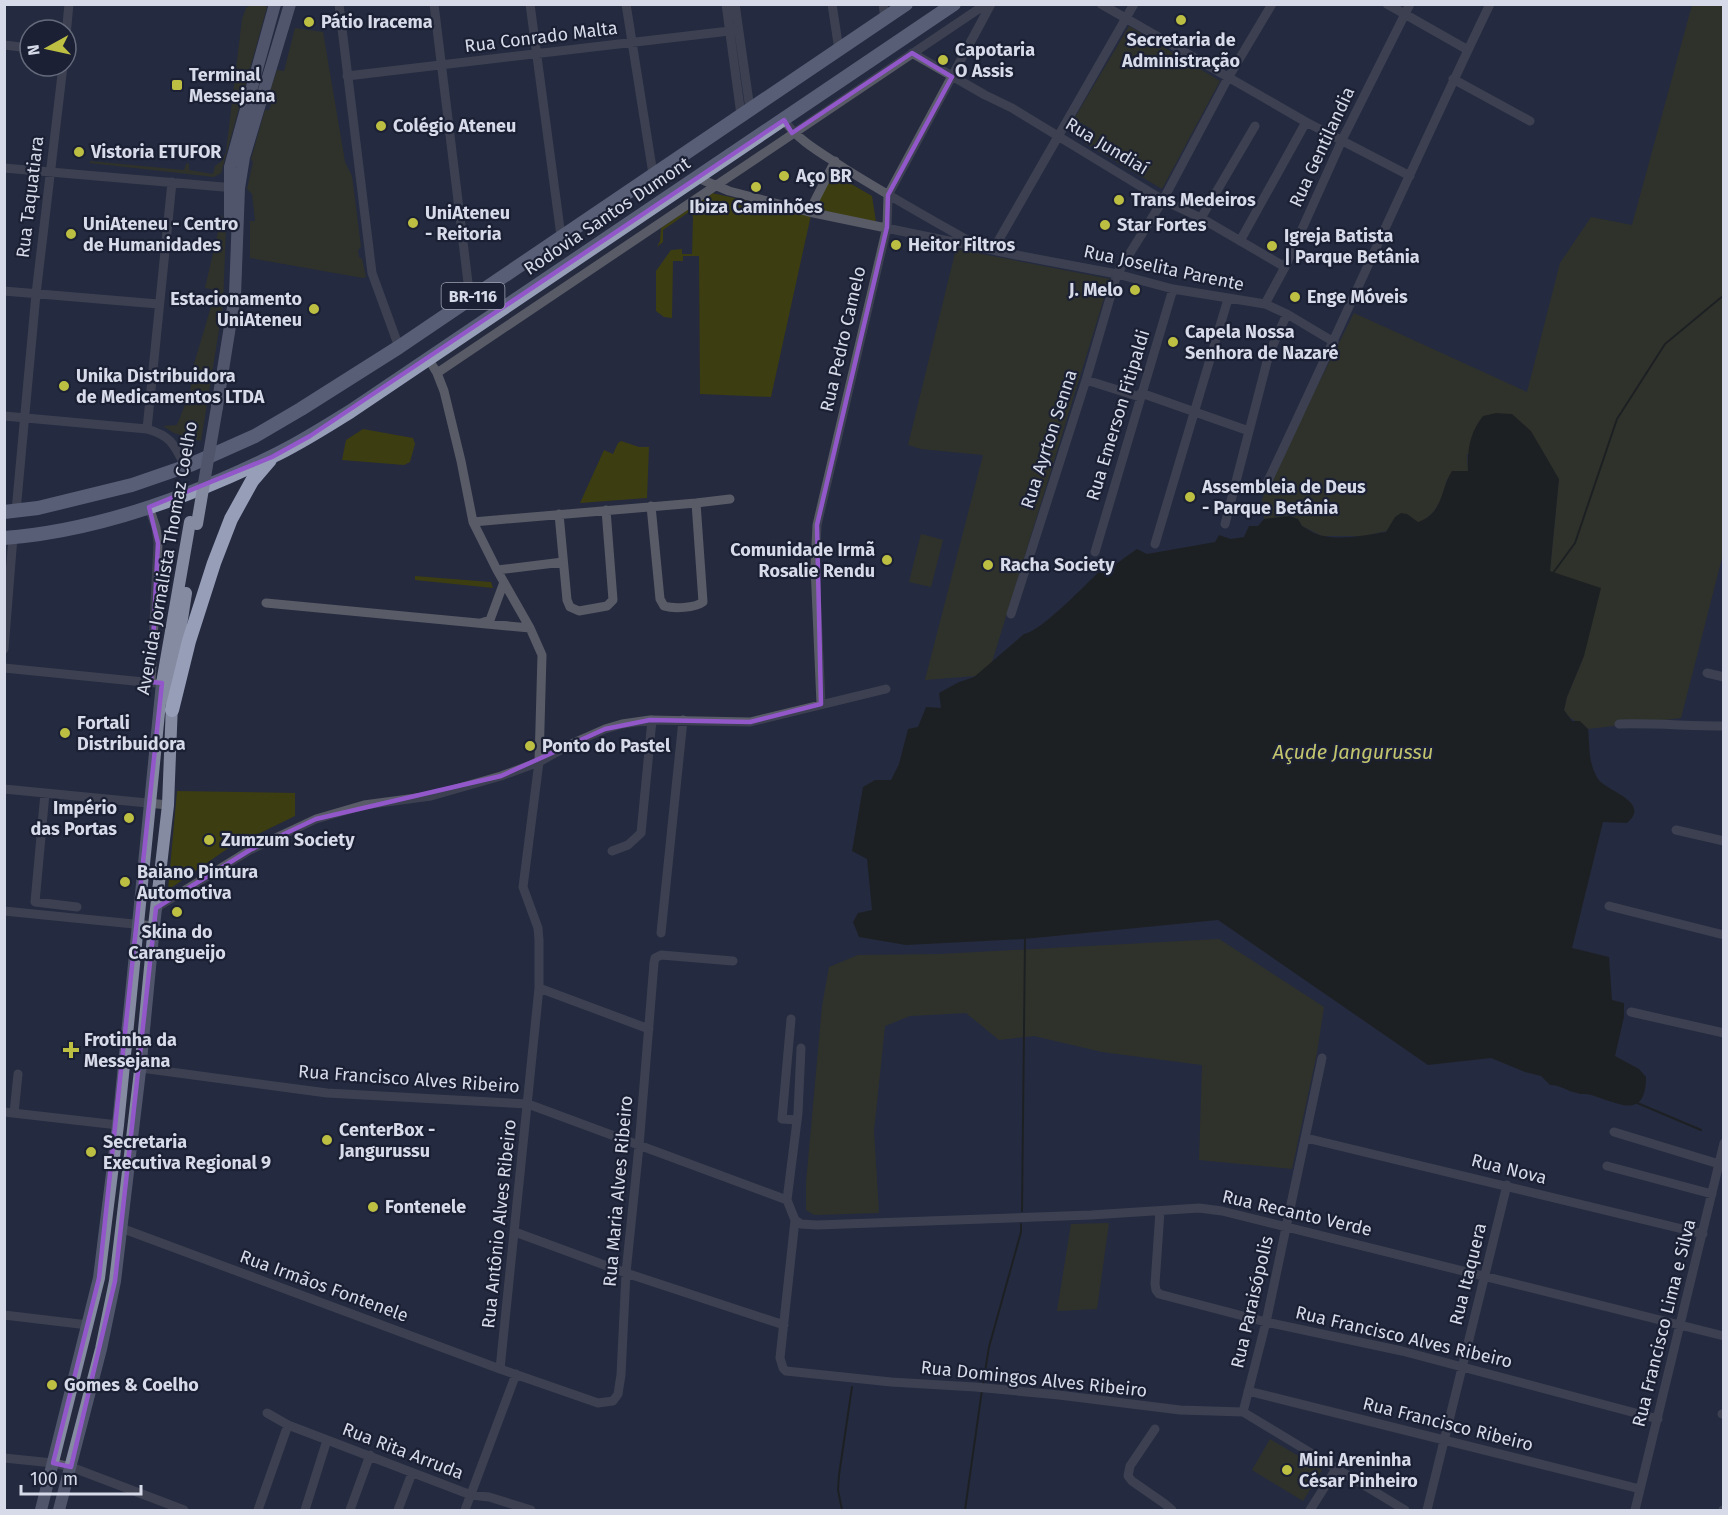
<svg xmlns="http://www.w3.org/2000/svg" width="1728" height="1515" font-family="'Fira Sans',sans-serif">
  <rect width="100%" height="100%" fill="#252a3f"/>
  <path fill="#3c3d11" d="M251,5H262L267,7L221,173L214,177L90,163V161L184,170L186,164L189,163V170L213,174L215,166L222,161L226,152L242,19L246,8Z
    M1692,5H1723V554L1681,718L1588,729C1580,720 1570,722 1564,710L1567,697L1584,656L1550,571L1559,479L1467,454L1468,471L1447,479C1443,497 1437,515 1418,523L1407,514L1386,531L1364,536H1322L1302,526L1298,519L1290,516L1264,519L1262,500L1265,490L1354,313L1527,392L1560,263L1591,217L1632,225Z
    M1129,26L1220,81L1162,189L1085,143L1092,129L1074,119Z
    M295,28L323,32L345,162L352,176L361,247L358,250L359,257L362,259L366,277L363,278L250,258V221H255L252,194L247,189L253,162L251,159L265,110H269L272,102L267,100L277,70L284,71Z
    M834,174L872,196L876,222L816,209L815,206Z
    M712,193L811,215L771,397L700,394L699,256H683V261H673L672,318L664,317L656,311V271L671,250L682,249V254H692L693,217L689,212L663,230V242L657,247L660,241L661,228Z
    M222,215L226,227L223,305L201,441L174,433L163,426L177,425L190,392L194,364L216,290L205,288Z
    M956,249L1110,279L988,675L925,680L983,455L921,449L908,445Z
    M363,429L413,438L415,444L410,462L404,465L342,460L346,440Z
    M621,441L639,447H649L647,498L580,503L604,450L613,454L618,443Z
    M921,534L943,540L931,587L909,582Z
    M415,576L491,582L493,588L415,580Z
    M177,791L295,793V816L227,849L168,890Z
    M1219,939L1324,1007L1317,1053L1292,1169L1199,1160L1202,1065L1102,1052L1034,1036L999,1040L966,1013L910,1016L885,1026L874,1131L879,1213L814,1215L806,1210V1183L822,1006L829,967L858,955L941,954Z
    M1109,1223L1097,1309L1057,1311L1071,1224Z
    M1270,1439L1322,1470L1303,1501L1252,1470Z"/>
  <path fill="#151500" d="M1496,413L1512,414L1531,431L1559,479L1550,571L1601,588L1584,656L1567,697L1564,710L1572,721H1580L1588,729C1590,747 1588,763 1598,779C1606,791 1652,802 1627,823L1603,822L1572,948L1609,957L1612,1000L1624,1003V1017L1615,1056L1639,1069L1646,1077C1646,1122 1616,1102 1591,1095C1586,1093 1581,1095 1577,1093C1566,1091 1561,1085 1550,1085L1541,1076L1525,1072L1491,1058L1428,1065L1218,920L1024,939L906,945L859,937L853,922L858,913L872,910L867,859L852,851L863,787L875,780H891L899,764L908,729L918,727L926,707L941,708L939,693L959,682L974,677L1024,634C1041,632 1089,581 1104,567L1113,566L1137,549L1147,554L1215,542L1219,535L1231,539L1244,537L1249,526H1258L1264,519L1290,516L1298,519L1302,526C1309,530 1316,535 1324,536C1343,540 1367,535 1386,532L1395,517L1401,513L1407,514L1418,522C1444,513 1440,489 1452,471H1468C1467,450 1470,432 1483,416Z"/>
  <g fill="none" stroke-linecap="round" stroke-linejoin="round">
    <path stroke="#151500" stroke-width="2" d="M1553,573L1575,543L1617,419L1665,344L1724,295
      M1635,1102L1701,1130
      M1022,1211L1025,938
      M983,1384L989,1347L1021,1232V1224
      M842,1510L838,1490L839,1475L852,1387
      M965,1510L982,1390"/>
    <path stroke="#595c66" stroke-width="9" d="M339,4L372,273L399,347
      M434,4L470,299
      M530,4L561,236
      M626,4L653,174
      M726,4L741,115
      M735,4L750,109
      M832,4L839,50
      M883,4L885,19
      M1101,4L1306,122L1410,176
      M1387,4L1468,50
      M66,35L69,4
      M4,45L30,48
      M912,53L985,95L1012,108L1163,200L1201,218L1285,267
      M347,76L738,30
      M1453,79L1530,121
      M784,120C798,141 823,154 844,168C886,194 928,218 971,242
      M4,168L235,188
      M698,178L729,191L809,212L1016,255L1117,274L1173,289L1265,304L1287,314L1334,342
      M809,212L835,161
      M1201,218L1255,126
      M1240,241L1306,122
      M993,250L1134,4
      M4,291L158,304
      M1265,304L1285,267L1342,140L1410,4
      M428,358L437,373L444,391L461,461L473,522L497,570L530,628L542,655L539,762L523,887L538,928L539,940V988L500,1369
      M437,373L986,4
      M1086,380L1140,397
      M1141,393L1249,431
      M4,416L147,429C171,436 174,444 185,466
      M147,429L172,182
      M1266,485C1342,325 1413,164 1490,4
      M651,506L660,599L664,606C674,609 695,608 703,602L696,503
      M149,507L156,528L158,543L151,682
      M16,511L36,294L63,66
      M559,514L567,600L570,607L579,611L607,606L613,600L606,510
      M473,522L696,503L730,499
      M1225,524L1269,354L1287,314
      M1155,544L1228,299
      M1095,552L1173,289
      M497,570L563,562
      M266,603L530,628
      M1011,614L1086,380L1117,274L1163,200L1228,78L1272,4
      M481,623L490,620L504,582
      M4,649L13,537
      M4,668L154,683
      M1707,673L1724,677
      M821,704L815,566L817,525L887,227L888,195L991,4
      M1619,724C1654,723 1688,726 1724,726
      M4,789L168,805
      M45,793L35,902L77,907
      M1676,830L1724,841
      M612,851L628,845L641,833L652,720
      M1609,906L1724,935
      M156,908L250,850L316,819L364,805L431,796L501,776L539,762L571,744L605,729L622,724L650,720L750,722L886,689
      M4,911L154,926
      M661,933L683,720
      M539,988L649,1029
      M1631,1012L1724,1033
      M791,1019L782,1119L797,1120
      M801,1048L798,1113L787,1200L795,1220L801,1224L817,1225L1091,1215L1199,1208L1222,1211L1724,1336
      M125,1057L141,1068L327,1093L528,1104L787,1200
      M4,1112L118,1125
      M14,1113L18,1074
      M1614,1132L1719,1164
      M1306,1138L1703,1234
      M1607,1166L1712,1194
      M1160,1211L1155,1284L1156,1290L1159,1294L1266,1322L1402,1351L1658,1419
      M795,1220L780,1358L783,1368L786,1371L891,1382L975,1387L1059,1395L1180,1410L1243,1412L1405,1510
      M121,1228L500,1369L598,1403L613,1401L618,1394L621,1375L626,1273L639,1146L654,963L655,958L661,955L733,961
      M515,1232L626,1273L784,1325
      M4,1315L88,1325
      M1248,1391L1640,1489
      M1243,1412L1266,1322L1322,1058
      M267,1413L288,1425L471,1495L489,1497L531,1510
      M1722,1414H1724
      M1155,1429L1130,1466L1128,1476L1132,1481L1165,1504L1172,1510
      M4,1458L53,1463L71,1467L184,1510
      M258,1510L288,1425
      M305,1510L327,1440
      M350,1510L370,1455
      M398,1510L412,1473
      M465,1510L516,1374
      M1310,1510L1336,1469
      M1427,1510L1507,1185
      M1635,1510L1724,1143
      M1723,1510H1724"/>
    <path stroke="#858ba1" stroke-width="12" d="M230,220V167L275,4
      M217,407L235,295L239,188L244,157L290,4
      M41,1510L99,1278L118,1125L162,683L190,522
      M59,1510L101,1349L115,1281L140,1071L154,926L168,805L173,678L186,593"/>
    <path stroke="#969eb8" stroke-width="14" d="M4,512L38,508L132,485L190,465L255,436L301,409L399,347L906,4
      M4,538C97,531 189,497 271,457C299,444 325,427 351,411L954,4
      M172,710L189,641L214,563L231,519L252,481L270,460"/>
    <path stroke="#858ba1" stroke-width="12" d="M197,524L217,407"/>
  </g>
  <path d="M0 0H1728V1515H0ZM912,53L952,77L888,195L887,227L817,525L821,704L750,722L650,720L605,729L501,776L316,819L250,850L156,908L115,1281L71,1467L53,1463L99,1278L162,683L151,682L158,543L149,507L272,457L310,436L784,120L792,133Z" fill="#252a3f" fill-opacity=".55" fill-rule="evenodd"/>
  <path fill="none" stroke="#9258ca" stroke-width="4.5" stroke-linejoin="round" d="M912,53L952,77L888,195L887,227L817,525L821,704L750,722L650,720L605,729L501,776L316,819L250,850L156,908L115,1281L71,1467L53,1463L99,1278L162,683L151,682L158,543L149,507L272,457L310,436L784,120L792,133Z"/>
  <g fill="#bdbf43" stroke="#1b2034" stroke-width="2">
    <circle cx="1181" cy="20" r="6"/>
    <circle cx="309" cy="22" r="6"/>
    <circle cx="943" cy="60" r="6"/>
    <rect x="171" y="79" width="12" height="12" rx="3"/>
    <circle cx="381" cy="126" r="6"/>
    <circle cx="79" cy="152" r="6"/>
    <circle cx="784" cy="176" r="6"/>
    <circle cx="756" cy="187" r="6"/>
    <circle cx="1119" cy="200" r="6"/>
    <circle cx="413" cy="223" r="6"/>
    <circle cx="1105" cy="225" r="6"/>
    <circle cx="71" cy="234" r="6"/>
    <circle cx="896" cy="245" r="6"/>
    <circle cx="1272" cy="246" r="6"/>
    <circle cx="1135" cy="290" r="6"/>
    <circle cx="1295" cy="297" r="6"/>
    <circle cx="314" cy="309" r="6"/>
    <circle cx="1173" cy="342" r="6"/>
    <circle cx="64" cy="386" r="6"/>
    <circle cx="1190" cy="497" r="6"/>
    <circle cx="887" cy="560" r="6"/>
    <circle cx="988" cy="565" r="6"/>
    <circle cx="65" cy="733" r="6"/>
    <circle cx="530" cy="746" r="6"/>
    <circle cx="129" cy="818" r="6"/>
    <circle cx="209" cy="840" r="6"/>
    <circle cx="125" cy="882" r="6"/>
    <circle cx="177" cy="912" r="6"/>
    <path d="M68 1041h6v6h6v6h-6v6h-6v-6h-6v-6h6z"/>
    <circle cx="327" cy="1140" r="6"/>
    <circle cx="91" cy="1152" r="6"/>
    <circle cx="373" cy="1207" r="6"/>
    <circle cx="52" cy="1385" r="6"/>
    <circle cx="1287" cy="1470" r="6"/>
  </g>
  <g text-anchor="middle" dominant-baseline="central" stroke-width="4.5" stroke-linejoin="round" paint-order="stroke">
    <rect fill="#1b2034" stroke="#9fa3b3" stroke-width="1.5" x="441.5" y="283" width="63" height="26" rx="4.5"/>
    <g font-size="16" font-weight="bold" fill="#d7dbe9">
      <text x="473" y="296">BR-116</text>
    </g>
    <g font-size="18" font-weight="bold" fill="#d7dbe9" stroke="#1b2034" text-anchor="start">
      <text x="321" y="22">Pátio Iracema</text>
      <text x="1181" y="40" text-anchor="middle">Secretaria de<tspan x="1181" dy="21">Administração</tspan></text>
      <text x="955" y="50">Capotaria<tspan x="955" dy="21">O Assis</tspan></text>
      <text x="189" y="75">Terminal<tspan x="189" dy="21">Messejana</tspan></text>
      <text x="393" y="126">Colégio Ateneu</text>
      <text x="91" y="152">Vistoria ETUFOR</text>
      <text x="796" y="176">Aço BR</text>
      <text x="1131" y="200">Trans Medeiros</text>
      <text x="756" y="207" text-anchor="middle">Ibiza Caminhões</text>
      <text x="425" y="213">UniAteneu<tspan x="425" dy="21">- Reitoria</tspan></text>
      <text x="83" y="224">UniAteneu - Centro<tspan x="83" dy="21">de Humanidades</tspan></text>
      <text x="1117" y="225">Star Fortes</text>
      <text x="1284" y="236">Igreja Batista<tspan x="1284" dy="21">| Parque Betânia</tspan></text>
      <text x="908" y="245">Heitor Filtros</text>
      <text x="1123" y="290" text-anchor="end">J. Melo</text>
      <text x="1307" y="297">Enge Móveis</text>
      <text x="302" y="299" text-anchor="end">Estacionamento<tspan x="302" dy="21">UniAteneu</tspan></text>
      <text x="1185" y="332">Capela Nossa<tspan x="1185" dy="21">Senhora de Nazaré</tspan></text>
      <text x="76" y="376">Unika Distribuidora<tspan x="76" dy="21">de Medicamentos LTDA</tspan></text>
      <text x="1202" y="487">Assembleia de Deus<tspan x="1202" dy="21">- Parque Betânia</tspan></text>
      <text x="875" y="550" text-anchor="end">Comunidade Irmã<tspan x="875" dy="21">Rosalie Rendu</tspan></text>
      <text x="1000" y="565">Racha Society</text>
      <text x="77" y="723">Fortali<tspan x="77" dy="21">Distribuidora</tspan></text>
      <text x="542" y="746">Ponto do Pastel</text>
      <text x="117" y="808" text-anchor="end">Império<tspan x="117" dy="21">das Portas</tspan></text>
      <text x="221" y="840">Zumzum Society</text>
      <text x="137" y="872">Baiano Pintura<tspan x="137" dy="21">Automotiva</tspan></text>
      <text x="177" y="932" text-anchor="middle">Skina do<tspan x="177" dy="21">Carangueijo</tspan></text>
      <text x="84" y="1040">Frotinha da<tspan x="84" dy="21">Messejana</tspan></text>
      <text x="339" y="1130">CenterBox -<tspan x="339" dy="21">Jangurussu</tspan></text>
      <text x="103" y="1142">Secretaria<tspan x="103" dy="21">Executiva Regional 9</tspan></text>
      <text x="385" y="1207">Fontenele</text>
      <text x="64" y="1385">Gomes &amp; Coelho</text>
      <text x="1299" y="1460">Mini Areninha<tspan x="1299" dy="21">César Pinheiro</tspan></text>
    </g>
    <g font-size="18" fill="#d7dbe9" stroke="#1b2034">
      <text transform="translate(541 37) rotate(-7)">Rua Conrado Malta</text>
      <text transform="translate(1107 146) rotate(31)">Rua Jundiaí</text>
      <text transform="translate(1322 147) rotate(-65)">Rua Gentilandia</text>
      <text transform="translate(30 197) rotate(-83)">Rua Taquatiara</text>
      <text transform="translate(607 216) rotate(-34)">Rodovia Santos Dumont</text>
      <text transform="translate(1164 268) rotate(12)">Rua Joselita Parente</text>
      <text transform="translate(843 339) rotate(-77)">Rua Pedro Camelo</text>
      <text transform="translate(1118 415) rotate(-73)">Rua Emerson Fitipaldi</text>
      <text transform="translate(1049 439) rotate(-72)">Rua Ayrton Senna</text>
      <text transform="translate(167 558) rotate(-80)">Avenida Jornalista Thomaz Coelho</text>
      <text transform="translate(409 1079) rotate(4)">Rua Francisco Alves Ribeiro</text>
      <text transform="translate(1509 1169) rotate(14)">Rua Nova</text>
      <text transform="translate(618 1191) rotate(-85)">Rua Maria Alves Ribeiro</text>
      <text transform="translate(1297 1213) rotate(13)">Rua Recanto Verde</text>
      <text transform="translate(499 1224) rotate(-84)">Rua Antônio Alves Ribeiro</text>
      <text transform="translate(1468 1274) rotate(-76)">Rua Itaquera</text>
      <text transform="translate(324 1286) rotate(20)">Rua Irmãos Fontenele</text>
      <text transform="translate(1252 1302) rotate(-77)">Rua Paraisópolis</text>
      <text transform="translate(1664 1323) rotate(-76)">Rua Francisco Lima e Silva</text>
      <text transform="translate(1404 1337) rotate(13)">Rua Francisco Alves Ribeiro</text>
      <text transform="translate(1034 1379) rotate(6)">Rua Domingos Alves Ribeiro</text>
      <text transform="translate(1448 1424) rotate(14)">Rua Francisco Ribeiro</text>
      <text transform="translate(403 1451) rotate(21)">Rua Rita Arruda</text>
    </g>
    <g font-size="20" font-style="italic" fill="#c2c56d" stroke="#1b2034">
      <text x="1353" y="752">Açude Jangurussu</text>
    </g>
  </g>
  <rect width="1728" height="1515" fill="none" stroke="#d7dbe9" stroke-width="12"/>
  <g transform="translate(48 48) rotate(262)"><circle r="28" fill="#1b2034" stroke="#666b7c" stroke-width="1.5"/>
  <path d="M0-4.5L10 22L0 15L-10 22Z" fill="#bdbf43"/>
  <text y="-9" font-size="16" font-weight="bold" text-anchor="middle" fill="#d7dbe9">N</text>
  </g>
  <path d="M21 1485v9h120v-9" fill="none" stroke="#d7dbe9" stroke-width="3"/>
  <text x="30" y="1485" font-size="18" fill="#d7dbe9" stroke="#1b2034" stroke-width="4.5" paint-order="stroke">100 m</text>
</svg>
